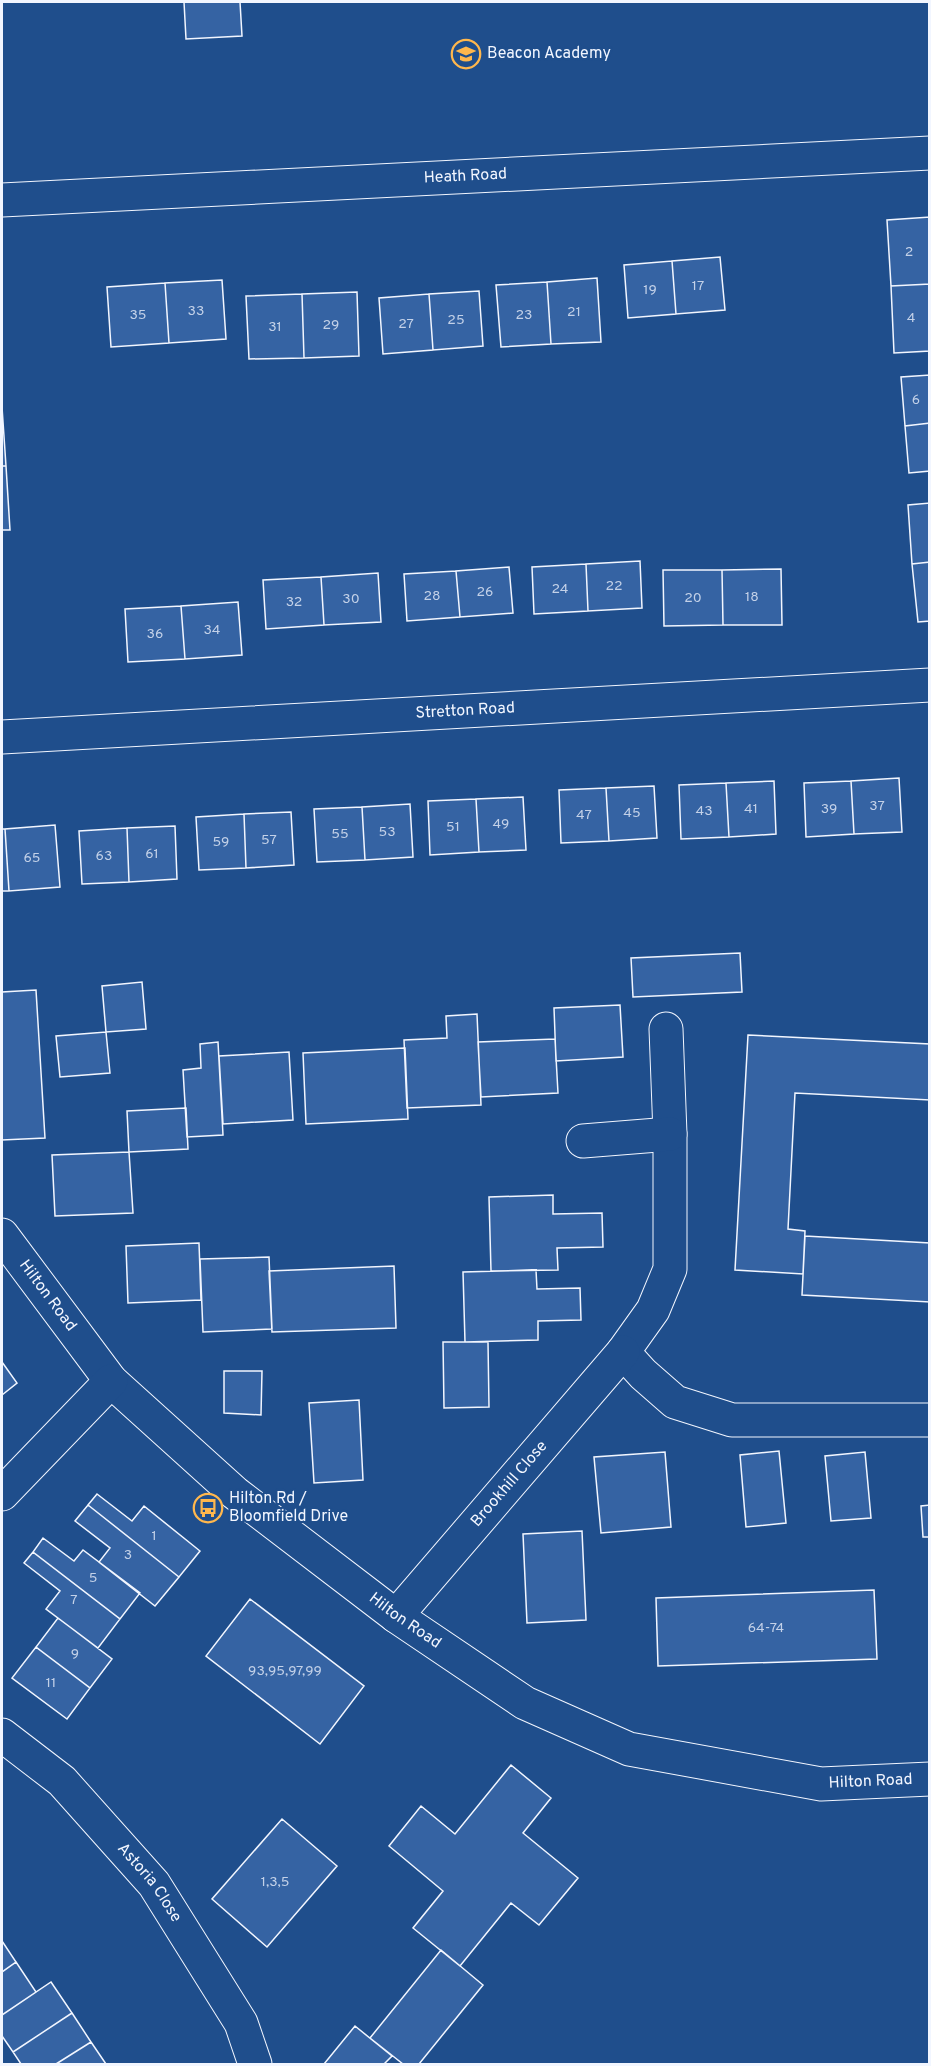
<svg xmlns="http://www.w3.org/2000/svg" width="931" height="2066" font-family="Overpass,sans-serif">
  <rect width="100%" height="100%" fill="#1f4e8c"/>
  <path fill="#3563a3" stroke="#f2f6ff" stroke-width="1.5" d="M184,2H240L242,36L186,39Z
    M930,217V284L891,286L887,220Z
    M720,257L725,310L676,314L672,261Z
    M672,261L676,314L628,318L624,265Z
    M597,278L601,342L551,344L547,282Z
    M222,280L226,339L169,343L165,283Z
    M547,282L551,344L501,347L496,285Z
    M165,283L169,343L111,347L107,287Z
    M930,284V351L894,353L891,286Z
    M479,291L483,346L433,350L429,294Z
    M357,292L359,356L304,358L302,294Z
    M302,294L304,358L249,359L246,296Z
    M429,294L433,350L383,354L379,298Z
    M930,375V423L905,426L901,377Z
    M2,407L6,466H2Z
    M930,423V471L909,473L905,426Z
    M2,466H6L10,530H2Z
    M930,503V562L912,564L908,505Z
    M640,561L642,608L588,611L586,564Z
    M930,562V621L918,622L912,564Z
    M586,564L588,611L534,614L532,567Z
    M509,567L513,613L460,617L456,571Z
    M781,569L782,625H723L722,570Z
    M663,570H722L723,625L664,626Z
    M456,571L460,617L407,621L404,574Z
    M378,573L381,622L324,625L321,577Z
    M321,577L324,625L266,629L263,580Z
    M238,602L242,655L185,659L181,606Z
    M181,606L185,659L128,662L125,609Z
    M899,778L902,832L854,834L851,781Z
    M774,781L776,834L729,837L726,783Z
    M851,781L854,834L806,837L804,783Z
    M726,783L729,837L681,839L679,785Z
    M654,786L657,838L609,841L606,788Z
    M606,788L609,841L561,843L559,790Z
    M523,797L526,850L479,852L476,799Z
    M476,799L479,852L430,855L428,801Z
    M410,804L413,857L365,860L362,807Z
    M362,807L365,860L317,862L314,809Z
    M291,812L294,865L246,868L244,814Z
    M244,814L246,868L199,870L196,817Z
    M55,825L60,887L9,891L5,829Z
    M175,826L177,879L129,882L127,828Z
    M127,828L129,882L82,884L79,831Z
    M2,829H5L9,891H2Z
    M740,953L742,992L633,997L631,958Z
    M142,982L146,1029L106,1032L102,986Z
    M36,990L45,1138L2,1140V992Z
    M620,1005L623,1057L556,1061L554,1008Z
    M477,1014L481,1105L407,1108L404,1040L447,1038L446,1016Z
    M106,1032L110,1073L60,1077L56,1036Z
    M748,1035L930,1044V1100L795,1093L788,1229L805,1231L803,1274L735,1270Z
    M555,1039L558,1093L481,1097L478,1042Z
    M218,1042L223,1135L187,1137L183,1070L201,1068L200,1044Z
    M405,1048L408,1119L306,1124L303,1053Z
    M289,1052L293,1120L223,1124L219,1056Z
    M186,1108L188,1149L129,1152L127,1111Z
    M129,1152L133,1213L55,1216L52,1155Z
    M553,1195V1214L602,1213L603,1247L557,1248L558,1270L491,1271L489,1197Z
    M805,1236L930,1243V1302L802,1295Z
    M199,1243L201,1300L128,1303L126,1246Z
    M269,1257L272,1329L203,1332L200,1259Z
    M394,1266L396,1328L272,1332L269,1271Z
    M536,1270L537,1289L580,1288L581,1320L538,1321V1340L465,1342L463,1272Z
    M443,1342H488L489,1407L444,1408Z
    M2,1362L17,1383L2,1395Z
    M224,1371H262L261,1415L224,1413Z
    M359,1400L363,1480L314,1483L309,1403Z
    M779,1451L786,1523L746,1527L740,1455Z
    M665,1452L671,1527L601,1533L594,1457Z
    M865,1452L871,1518L831,1521L825,1456Z
    M97,1494L132,1521L144,1506L200,1551L179,1577L88,1505Z
    M88,1505L179,1577L155,1606L99,1562L110,1548L75,1521Z
    M930,1505V1537H923L921,1506Z
    M582,1531L586,1620L527,1623L523,1534Z
    M43,1538L74,1561L83,1550L140,1593L120,1619L33,1552Z
    M33,1552L120,1619L98,1648L46,1609L60,1591L24,1563Z
    M874,1590L877,1659L658,1666L656,1598Z
    M250,1599L364,1686L320,1744L206,1656Z
    M58,1618L112,1659L90,1688L36,1647Z
    M36,1647L90,1688L67,1719L12,1678Z
    M511,1765L551,1798L523,1833L578,1878L539,1925L511,1903L460,1966L413,1928L443,1891L389,1846L421,1806L455,1834Z
    M282,1819L337,1866L267,1947L212,1899Z
    M2,1941L16,1962L2,1972Z
    M441,1950L483,1985L419,2064H403L370,2038Z
    M16,1962L36,1992L2,2015V1972Z
    M51,1982L72,2013L13,2052L2,2036V2015Z
    M72,2013L91,2042L56,2064H21L13,2052Z
    M355,2026L392,2056L384,2064H324Z
    M91,2042L106,2064H56Z"/>
  <g fill="none" stroke-linecap="round" stroke-linejoin="round">
    <g stroke="#f2f6ff" stroke-width="35">
      <g id="street">
        <path id="s1" d="M2,200L930,153"/>
        <path id="s2" d="M2,737L930,685"/>
        <path d="M666,1029L670,1134V1269L653,1310L623,1352L643,1374L675,1402L732,1420H930"/>
        <path d="M583,1141L670,1134"/>
        <path id="s3" d="M2,1235L111,1381L235,1493L396,1616L525,1703L629,1749L821,1784L930,1779"/>
        <path d="M2,1494L111,1381"/>
        <path id="s4" d="M396,1616L623,1352"/>
        <path id="s5" d="M2,1735L62,1781L154,1884L241,2023L255,2064"/>
      </g>
    </g>
    <use href="#street" stroke="#1f4e8c" stroke-width="33"/>
  </g>
  <defs>
    <g id="school-ring" transform="scale(1.5)"><circle r="9.5" fill="#1f4e8c" stroke="#ffb74d" stroke-width="1.5"/><path d="M0-5L7-2L0 1L-7-2ZM-4 1L0 2.5L4 1V4Q0 6-4 4Z" fill="#ffb74d"/></g>
    <g id="bus-ring" transform="scale(1.5)"><circle r="9.5" fill="#1f4e8c" stroke="#ffb74d" stroke-width="1.5"/><path d="M-5-6H5V4H4V6H2V4H-2V6H-4V4H-5ZM-3.5-4V0h7V-4ZM-3.5 1.2v1.5H-2V1.2ZM2 1.2v1.5H3.5V1.2Z" fill="#ffb74d"/></g>
  </defs>
  <g fill-rule="evenodd">
    <use href="#school-ring" x="466" y="54"/>
    <use href="#bus-ring" x="208" y="1508"/>
  </g>
  <g text-anchor="middle" dominant-baseline="central" stroke-width="4.5" stroke-linejoin="round" paint-order="stroke">
    <g font-size="14" fill="#c3d1e8">
      <text x="909" y="252">2</text>
      <text x="698" y="286">17</text>
      <text x="650" y="290">19</text>
      <text x="196" y="311">33</text>
      <text x="574" y="312">21</text>
      <text x="138" y="315">35</text>
      <text x="524" y="315">23</text>
      <text x="911" y="318">4</text>
      <text x="456" y="320">25</text>
      <text x="406" y="324">27</text>
      <text x="331" y="325">29</text>
      <text x="275" y="327">31</text>
      <text x="916" y="400">6</text>
      <text x="614" y="586">22</text>
      <text x="560" y="589">24</text>
      <text x="485" y="592">26</text>
      <text x="432" y="596">28</text>
      <text x="752" y="597">18</text>
      <text x="693" y="598">20</text>
      <text x="351" y="599">30</text>
      <text x="294" y="602">32</text>
      <text x="212" y="630">34</text>
      <text x="155" y="634">36</text>
      <text x="877" y="806">37</text>
      <text x="751" y="809">41</text>
      <text x="829" y="809">39</text>
      <text x="704" y="811">43</text>
      <text x="632" y="813">45</text>
      <text x="584" y="815">47</text>
      <text x="501" y="824">49</text>
      <text x="453" y="827">51</text>
      <text x="387" y="832">53</text>
      <text x="340" y="834">55</text>
      <text x="269" y="840">57</text>
      <text x="221" y="842">59</text>
      <text x="152" y="854">61</text>
      <text x="104" y="856">63</text>
      <text x="32" y="858">65</text>
      <text x="154" y="1536">1</text>
      <text x="128" y="1555">3</text>
      <text x="93" y="1578">5</text>
      <text x="74" y="1600">7</text>
      <text x="766" y="1628">64-74</text>
      <text x="75" y="1654">9</text>
      <text x="285" y="1671">93,95,97,99</text>
      <text x="51" y="1683">11</text>
      <text x="275" y="1882">1,3,5</text>
    </g>
    <g font-size="16" fill="#f2f6ff" stroke="#1f4e8c" text-anchor="start">
      <text x="487" y="54">Beacon Academy</text>
      <text x="229" y="1499">Hilton Rd /<tspan x="229" dy="18">Bloomfield Drive</tspan></text>
    </g>
    <g font-size="16" fill="#f2f6ff" stroke="#1f4e8c">
      <text stroke="none"><textPath href="#s1" startOffset="464">Heath Road</textPath></text>
      <text stroke="none"><textPath href="#s2" startOffset="464">Stretton Road</textPath></text>
      <text stroke="none"><textPath href="#s3" startOffset="76">Hilton Road</textPath></text>
      <text stroke="none"><textPath href="#s4" startOffset="174">Brookhill Close</textPath></text>
      <text stroke="none"><textPath href="#s3" startOffset="562">Hilton Road</textPath></text>
      <text stroke="none"><textPath href="#s3" startOffset="1066">Hilton Road</textPath></text>
      <text stroke="none"><textPath href="#s5" startOffset="210">Astoria Close</textPath></text>
    </g>
  </g>
  <rect width="931" height="2066" fill="none" stroke="#f2f6ff" stroke-width="6"/>
</svg>
